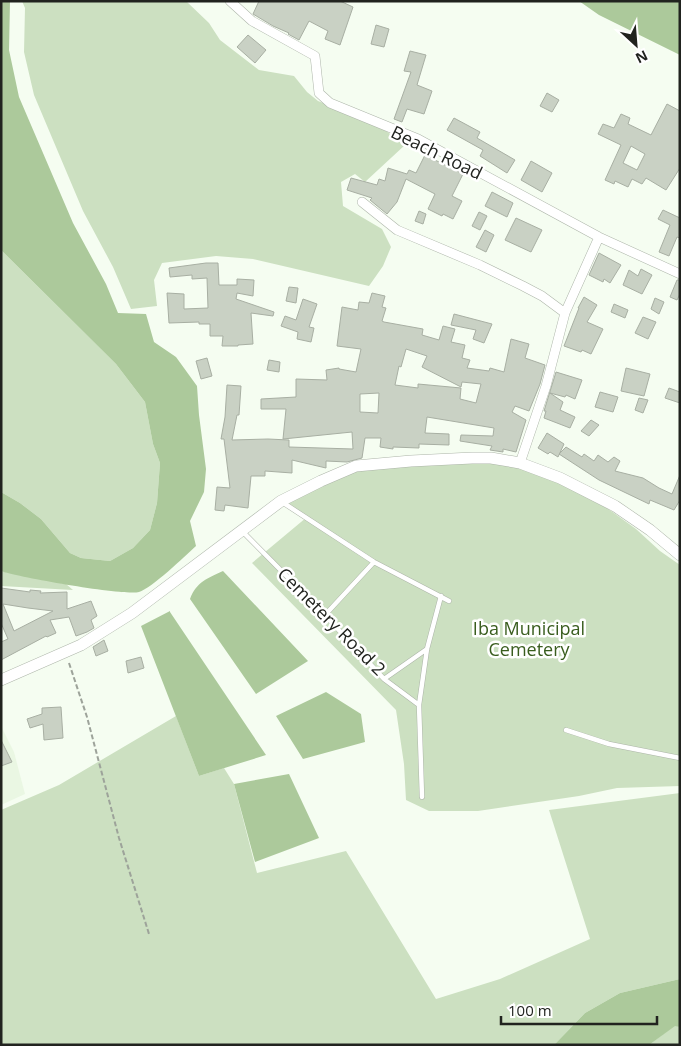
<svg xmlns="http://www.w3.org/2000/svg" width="681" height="1046" font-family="'Open Sans',sans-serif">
  <rect width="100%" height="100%" fill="#f5fdf1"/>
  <path fill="#eaf7e3" d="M1,726L14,752L25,794L1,805Z"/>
  <path fill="#cce0c1" d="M22,1H186L209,23L220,40L259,70L294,76L307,92L318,101L378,125L405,145L365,182L355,174L341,182L343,206L382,229L391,247L383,266L369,286L253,259L216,256L162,263L154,280L157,306L131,309L113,267L83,211L34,95L24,52L25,8Z
    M1,250L116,364L145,402L153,444L160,463L157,503L150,530L133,548L110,561L81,558L70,553L41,519L20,503L1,492Z
    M413,464H507L560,481L607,508L636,529L660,551L680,565V786L617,788L579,796L478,811H429L406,800L404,764L396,710L252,563L307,517L286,503L360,469Z
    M1,571L66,584L73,590L1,586Z
    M176,716L199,776L224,768L234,784L257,873L346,851L436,999L500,979L590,939L549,810L680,793V979L620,993L585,1013L554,1045H1V810L59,785Z
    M675,1025L680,1027V1045H649Z"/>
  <path fill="#acc99b" d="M1,1H10L9,50L19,97L73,223L106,284L118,313L146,314L154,342L176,357L197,386L199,415L206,469L204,492L190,521L196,546C184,557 152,588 139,592C124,596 17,577 1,571V492L20,503L41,519L70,553L81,558L110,561L133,548L150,530L157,503L160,463L153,444L145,402L116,364L1,250Z
    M579,1H680V55L599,15Z
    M223,571L308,661L256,694L190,599C196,582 208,578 223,571Z
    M170,611V612L266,755L199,776L141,626Z
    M326,692L361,714L365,742L303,759L276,716Z
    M289,774L319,838L255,862L234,784Z
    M680,979V1027L675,1026L649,1045H554L585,1013L620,993Z"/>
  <path fill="#c9d1c4" stroke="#a8afa3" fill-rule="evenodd" d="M259,1H340L353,7L340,45L325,39L328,31L309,21L299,40L288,34L289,33L273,26L253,14Z
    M376,25L389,29L384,47L371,44Z
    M248,35L266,50L255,63L237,47Z
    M410,51L426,55L417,85L432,91L424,114L407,109L402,122L394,119L411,72L404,71Z
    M547,93L559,100L552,112L540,106Z
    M667,104L680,111V168L666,190L646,178L642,184L632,179L628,187L615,181L614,184L605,180L621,145L598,134L603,124L614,128L621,114L630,118L628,124L651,135ZM631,146L645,154L637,170L623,163Z
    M454,118L480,132L477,138L515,160L507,173L480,156L483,150L447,130Z
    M425,155L463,174L452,196L462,201L453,219L443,214L442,216L428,209L435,194L406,179L397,202L387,214L370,200L372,198L347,190L351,178L377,185L379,179L385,181L388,168L407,174L409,170L416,173Z
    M531,161L552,173L542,192L521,180Z
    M492,192L513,203L507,217L485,206Z
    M663,210L680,218V238L677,237L669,256L659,252L670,225L658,219Z
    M419,211L426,214L423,224L415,221Z
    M479,212L487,216L480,230L472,226Z
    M516,218L542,230L531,252L505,240Z
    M485,230L494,235L486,252L476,247Z
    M599,253L621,265L610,283L604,279L603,282L589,275Z
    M206,263H218L219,285H237V279L254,280L253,296L237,293L236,299L274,312L273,316L251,313L253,344L238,345V346H222L223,336H210V324H199V322L169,323L167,293L184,294V309L208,308L207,278L192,279V275L170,277L169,268Z
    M641,269L652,275L642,294L623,285L629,270L638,276Z
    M677,280H680V294L677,300L670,297Z
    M289,287L298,288L296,303L286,301Z
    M372,293L385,296L382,307L386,308L382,321L384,322L423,329L422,335L439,340L443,326L455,329L451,342L465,345L462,358L470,360L467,368L489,371L490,368L504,372L511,339L529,344L525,358L545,365L540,384L529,411L515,406L512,412L526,420L516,452L503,449V452L490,450L492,446L460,441L461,435L493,436L494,428L427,417L425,433L449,434V445L419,444V448L393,447V449L380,447L381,438H365L362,458L347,462L326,461V468L292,460V473L265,471V476H251L248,508L225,505L224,511L215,510L217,487L230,488L224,439H221L225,417L227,385L241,386L239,415H237L232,440L268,439L289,440V447L353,449L352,432L283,439L286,409H261V399L296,397V379L327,380L326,370L339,368V369L356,372L361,349L337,346L342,307L358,310L359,302L369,303ZM406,349L427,356L422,367L461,387L462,382L481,384L476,403L460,399L461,388L418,384V388L395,385L399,366L401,367ZM379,393L378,413L360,412V394Z
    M584,297L597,305L587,322L603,329L591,354L582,350L581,352L564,346L579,308H578Z
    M655,298L664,302L659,314L651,309Z
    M303,299L317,304L309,327L314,328L311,342L297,339L298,332L281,326L285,316L296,320Z
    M614,304L628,310L625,318L611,312Z
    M454,314L492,324L484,343L473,339L476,330L451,325Z
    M643,317L656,322L648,339L635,333Z
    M207,358L212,376L201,379L196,361Z
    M269,360L280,362L279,372L267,370Z
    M626,368L650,374L644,396L621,391Z
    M556,372L582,380L575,399L566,395L565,397L550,393L563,402L560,410L575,417L570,428L544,418L546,411H544Z
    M669,388L680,392V403L665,398Z
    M600,392L618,397L613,412L595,407Z
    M639,398L648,400L643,413L635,410Z
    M591,420L599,425L589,436L581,431Z
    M547,433L564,444L558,457L550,452L548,454L538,448Z
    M566,447L582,457L584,454L594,461L598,455L608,462L614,457L620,461L615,471L643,478L659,488L672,494L680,475V500L674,510L650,500L649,504L599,480L559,454Z
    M1,588L30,592V590L41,591L40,593L67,592V609L91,601L97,616L91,620L94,628L87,632L76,636L69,617L50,620L56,633L47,637L46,636L1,660V642L8,639L1,623ZM3,604L28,608L53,611L14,631Z
    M104,640L108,651L96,656L93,647Z
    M141,657L144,668L128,673L126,661Z
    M61,707L63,738L44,740L43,724L30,728L27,719L42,714V708Z
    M1,740L12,762L1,766Z"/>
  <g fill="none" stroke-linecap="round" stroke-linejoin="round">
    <g stroke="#adb5a9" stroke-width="5.5">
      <path id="service" d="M282,502L374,562L449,601
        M243,532L325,615L384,679L427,649
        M325,615L374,562
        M384,679L419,705
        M566,730L609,744L680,758
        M422,797L419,705L427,649L441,596"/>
    </g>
    <g stroke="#adb5a9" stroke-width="10">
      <path id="minor" d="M230,1L252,21L315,56L319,93L330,103L418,139L599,237L680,274
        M362,202L397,230L480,265L523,286L542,296L565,313
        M520,463L546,386L565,313L599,237"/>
    </g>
    <g stroke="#adb5a9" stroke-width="12">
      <path id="tertiary" d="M1,680L81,645L132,613L281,501L321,481L356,466L411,461L472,458H491L520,463L560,478L615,506L650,530L680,555"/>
    </g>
    <path stroke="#9da39a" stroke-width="2" stroke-dasharray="5 2.5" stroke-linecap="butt" d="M69,663L87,717L119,838L149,934"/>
    <use href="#service" stroke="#fff" stroke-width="4.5"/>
    <use href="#minor" stroke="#fff" stroke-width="9"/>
    <use href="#tertiary" stroke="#fff" stroke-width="11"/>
  </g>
  <g text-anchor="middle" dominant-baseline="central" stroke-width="5" stroke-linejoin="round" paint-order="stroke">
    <g font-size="18" fill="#21231f" stroke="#fff">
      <text transform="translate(437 152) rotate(26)">Beach Road</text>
      <text transform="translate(332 621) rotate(45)">Cemetery Road 2</text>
    </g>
    <g font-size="18" fill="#395d1e" stroke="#fff">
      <text x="529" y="628">Iba Municipal<tspan x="529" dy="21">Cemetery</tspan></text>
    </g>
  </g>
  <rect width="681" height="1046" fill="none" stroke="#21231f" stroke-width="5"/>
  <g transform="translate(636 45) rotate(154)" stroke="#ffffff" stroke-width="4" paint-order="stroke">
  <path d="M0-4L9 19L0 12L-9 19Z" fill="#21231f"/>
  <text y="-8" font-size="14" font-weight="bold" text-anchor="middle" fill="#21231f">N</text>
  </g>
  <path d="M501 1016v8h156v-8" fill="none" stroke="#21231f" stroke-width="2.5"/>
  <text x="508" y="1016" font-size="15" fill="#21231f" stroke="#ffffff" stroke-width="4" paint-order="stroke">100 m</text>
</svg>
